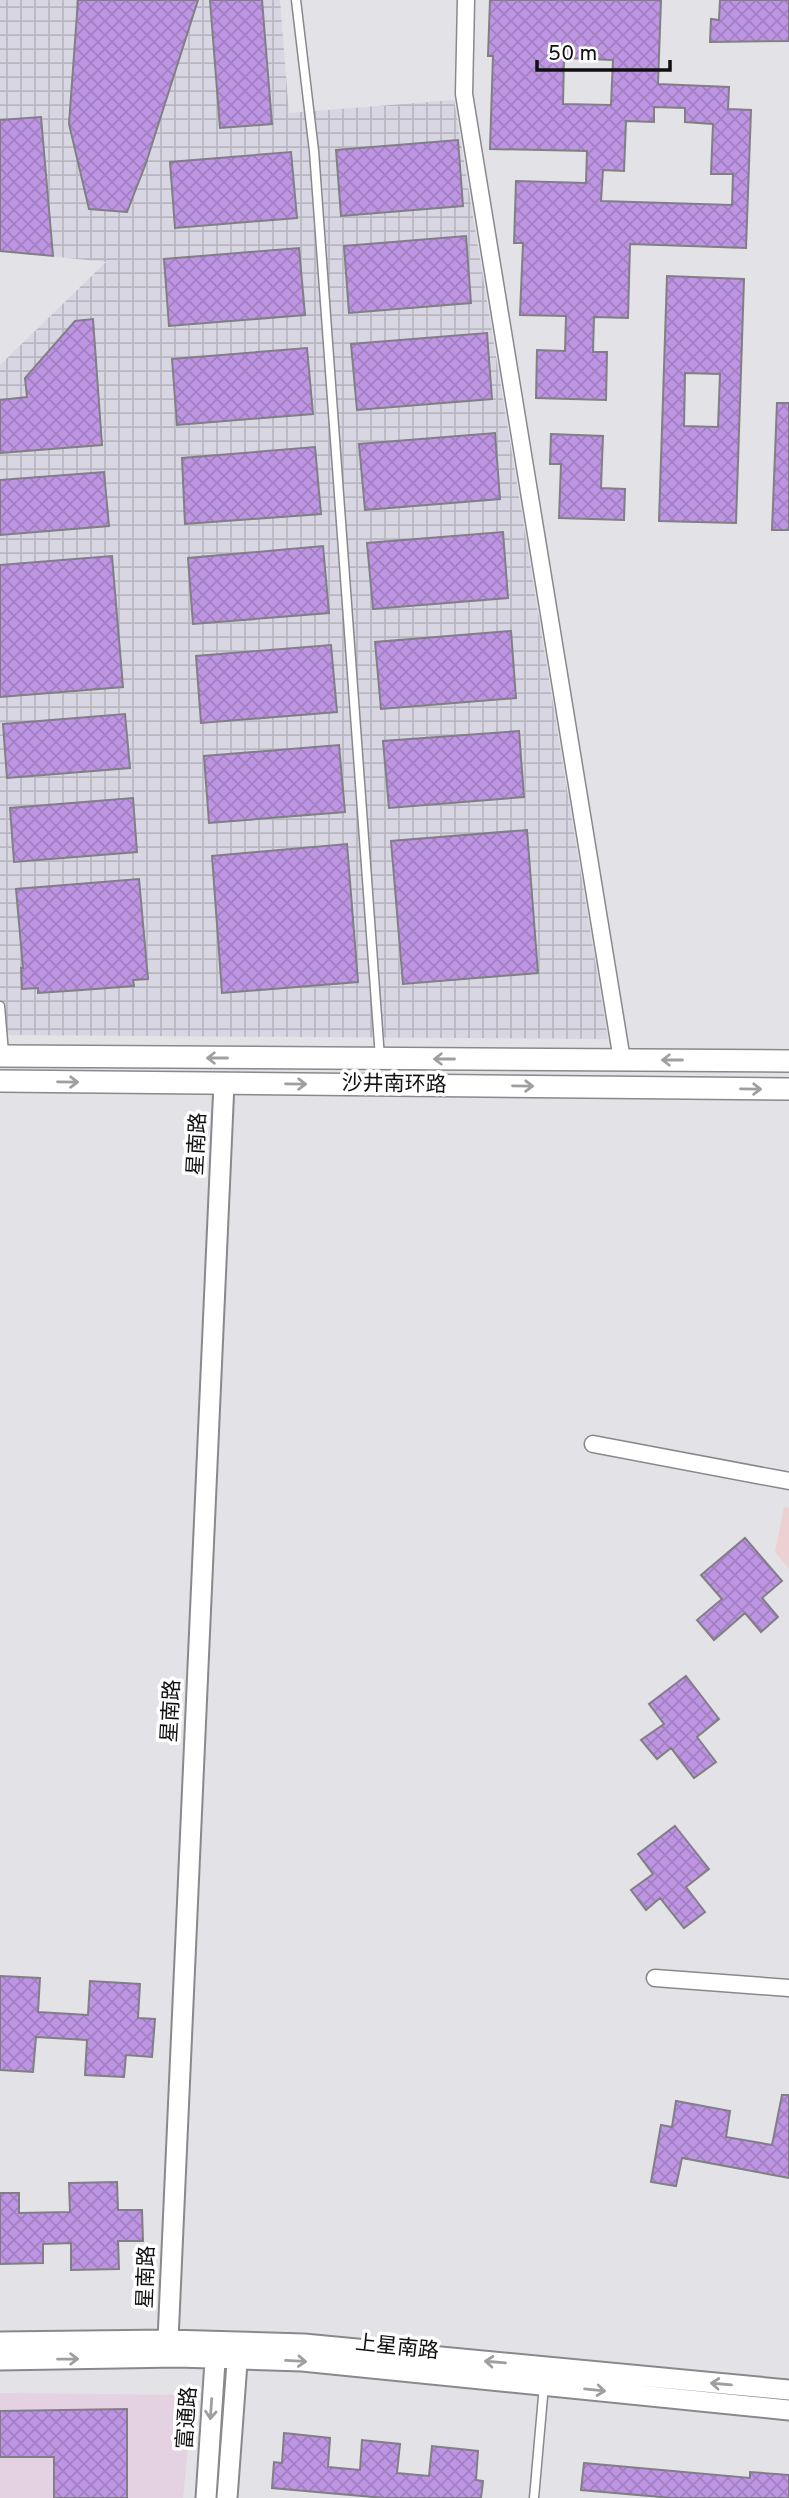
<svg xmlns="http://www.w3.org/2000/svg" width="789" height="2498" font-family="Overpass,'Noto Sans SC',sans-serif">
  <defs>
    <pattern id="industrial-grid" width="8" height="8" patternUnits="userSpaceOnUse" patternTransform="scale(1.75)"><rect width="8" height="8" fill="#d7d6e2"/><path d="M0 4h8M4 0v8" fill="none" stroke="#b8b7c1"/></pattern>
    <pattern id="building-cross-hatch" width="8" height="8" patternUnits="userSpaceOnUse" patternTransform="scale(1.75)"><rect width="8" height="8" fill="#be95e3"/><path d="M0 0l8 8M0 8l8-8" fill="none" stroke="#a27fc2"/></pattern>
  </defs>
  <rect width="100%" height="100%" fill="#e3e2e7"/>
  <path fill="#e4d2e3" d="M0,2393L193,2395L183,2498H0Z"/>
  <path fill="url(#industrial-grid)" d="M0,0H280L289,113L454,100L608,1039L0,1035V365L106,262L0,251Z"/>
  <path fill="#ecd1d2" d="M784,1507L789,1508V1569L775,1552Z"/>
  <path fill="url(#building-cross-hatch)" stroke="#817f84" stroke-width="2" fill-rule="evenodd" d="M78,0H198L146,163L127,212L89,209L69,124Z
    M210,0H262L272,124L220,128Z
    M490,0H661L658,84L729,87L728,109L751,110L746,248L630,244L628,318L594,317L593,352H607L606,400L536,398L537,350L565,351L566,316L520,315L523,243H514L516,181L586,183L587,151L490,149L493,56H488ZM564,58L613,60L611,105L563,104ZM654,107L685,108V122L713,124L711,174H733L732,205L601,201L603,170L624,171L626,121L654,122Z
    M720,0H789V41L710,42L711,19L719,20Z
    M41,117L53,256L0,251V120Z
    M458,140L463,206L341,216L336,150Z
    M291,152L297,218L175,228L170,162Z
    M466,236L471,303L349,313L344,246Z
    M299,248L305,315L169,326L164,259Z
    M667,276L744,279L736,523L659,521ZM685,373L720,374L718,427L684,426Z
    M93,319L102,445L0,453V400L27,397L25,378L75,321Z
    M487,333L492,399L357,410L351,344Z
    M307,348L313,414L177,425L172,359Z
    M777,403H789V530H772Z
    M495,433L500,499L365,510L359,444Z
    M551,434L603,436L601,488L625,489L624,520L559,518L561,464H550Z
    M315,447L321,514L185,524L182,458Z
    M104,472L109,526L0,535V480Z
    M503,532L508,598L373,609L367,543Z
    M323,546L329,613L193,624L188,558Z
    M112,556L123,687L0,697V565Z
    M511,631L516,698L381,709L375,642Z
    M331,645L337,712L201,723L196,656Z
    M125,714L130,768L7,778L3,724Z
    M519,731L524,797L389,808L383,741Z
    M339,745L345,812L209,823L204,756Z
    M133,798L137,852L14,862L10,808Z
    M527,830L538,973L403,984L391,841Z
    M347,844L358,982L222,993L212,856Z
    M139,879L148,979L133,980L134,986L82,990L38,993V988L22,989L21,968H23L16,889Z
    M745,1538L782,1581L762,1598L778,1617L761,1632L745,1613L714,1640L697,1620L722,1599L701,1575Z
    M686,1676L719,1719L697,1737L716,1762L694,1778L671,1748L657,1759L641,1740L664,1724L649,1704Z
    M675,1826L709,1869L686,1887L705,1912L684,1928L660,1898L646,1910L631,1890L653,1874L638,1854Z
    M0,1976L40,1978L38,2012L88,2015L90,1981L140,1984L138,2018L155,2019L152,2057L126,2055L124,2077L85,2075L87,2040L36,2037L33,2072L0,2070Z
    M782,2095H789V2178L682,2158L676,2186L651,2182L661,2125L672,2127L676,2101L730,2111L726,2137L772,2145Z
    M117,2182L118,2210H142L143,2241H118L119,2269L71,2270V2243L43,2244V2263L0,2264V2193H19V2213L70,2212L69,2183Z
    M127,2409V2498H54V2457H0V2411Z
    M284,2433L330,2438L328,2467L360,2470L362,2440L400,2444L397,2473L429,2476L432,2446L478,2451L476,2480L483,2481L481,2498H384L272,2488L274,2462L282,2463Z
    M584,2463L750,2478V2472L789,2475V2498H672L581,2490Z"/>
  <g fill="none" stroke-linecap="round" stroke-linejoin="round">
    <g stroke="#89898d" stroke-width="11">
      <path id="service" d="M296,0L314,151L380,1058
        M0,1006L4,1053
        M534,2498L544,2385"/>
    </g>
    <g stroke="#89898d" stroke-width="19">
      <path id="minor" d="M466,0L464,94L622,1060
        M593,1444L789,1481
        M655,1978L789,1988"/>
    </g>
    <g stroke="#89898d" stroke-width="23">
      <path id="tertiary" d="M168,2340L224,1083
        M0,2342L168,2340L304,2344L789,2390
        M0,2360L178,2357L302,2361L789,2410
        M206,2498L216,2346
        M227,2498L238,2349"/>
    </g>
    <g stroke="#89898d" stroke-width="24">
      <path id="secondary" d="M0,1056L789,1061
        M0,1081L789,1089"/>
    </g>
    <use href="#service" stroke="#fff" stroke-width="8"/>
    <use href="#minor" stroke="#fff" stroke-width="16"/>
    <use href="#tertiary" stroke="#fff" stroke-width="19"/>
    <use href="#secondary" stroke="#fff" stroke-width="21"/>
  </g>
  <defs><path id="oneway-shaft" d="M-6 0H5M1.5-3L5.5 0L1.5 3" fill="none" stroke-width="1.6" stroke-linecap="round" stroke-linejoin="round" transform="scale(1.75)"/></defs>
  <g stroke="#9f9fa0">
    <use href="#oneway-shaft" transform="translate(217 1058) rotate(-180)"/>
    <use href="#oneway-shaft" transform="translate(444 1059) rotate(-180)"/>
    <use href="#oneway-shaft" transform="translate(672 1060) rotate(-180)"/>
    <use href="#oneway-shaft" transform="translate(68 1082) rotate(1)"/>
    <use href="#oneway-shaft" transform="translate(296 1084) rotate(1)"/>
    <use href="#oneway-shaft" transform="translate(523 1086) rotate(1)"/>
    <use href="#oneway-shaft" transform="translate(751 1089) rotate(1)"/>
    <use href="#oneway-shaft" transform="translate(68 2359) rotate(-1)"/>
    <use href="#oneway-shaft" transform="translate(296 2361) rotate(3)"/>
    <use href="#oneway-shaft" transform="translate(495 2362) rotate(-175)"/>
    <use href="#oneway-shaft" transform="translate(721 2384) rotate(-175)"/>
    <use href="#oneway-shaft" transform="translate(595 2390) rotate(6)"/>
    <use href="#oneway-shaft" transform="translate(211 2409) rotate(94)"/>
  </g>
  <g text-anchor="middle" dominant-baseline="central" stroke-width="7" stroke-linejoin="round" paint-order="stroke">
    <g font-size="21" fill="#101012" stroke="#fff">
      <text transform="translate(394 1085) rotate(1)">沙井南环路</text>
      <text transform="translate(198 1144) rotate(-87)">星南路</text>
      <text transform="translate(172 1711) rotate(-87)">星南路</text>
      <text transform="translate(147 2277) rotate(-88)">星南路</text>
      <text transform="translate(397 2348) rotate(6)">上星南路</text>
      <text transform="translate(188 2418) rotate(-86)">富通路</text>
    </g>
  </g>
  <path d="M537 60v10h133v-10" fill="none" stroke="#101012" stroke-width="3.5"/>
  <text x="548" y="60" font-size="21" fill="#101012" stroke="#ffffff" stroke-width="5" paint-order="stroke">50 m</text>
</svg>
